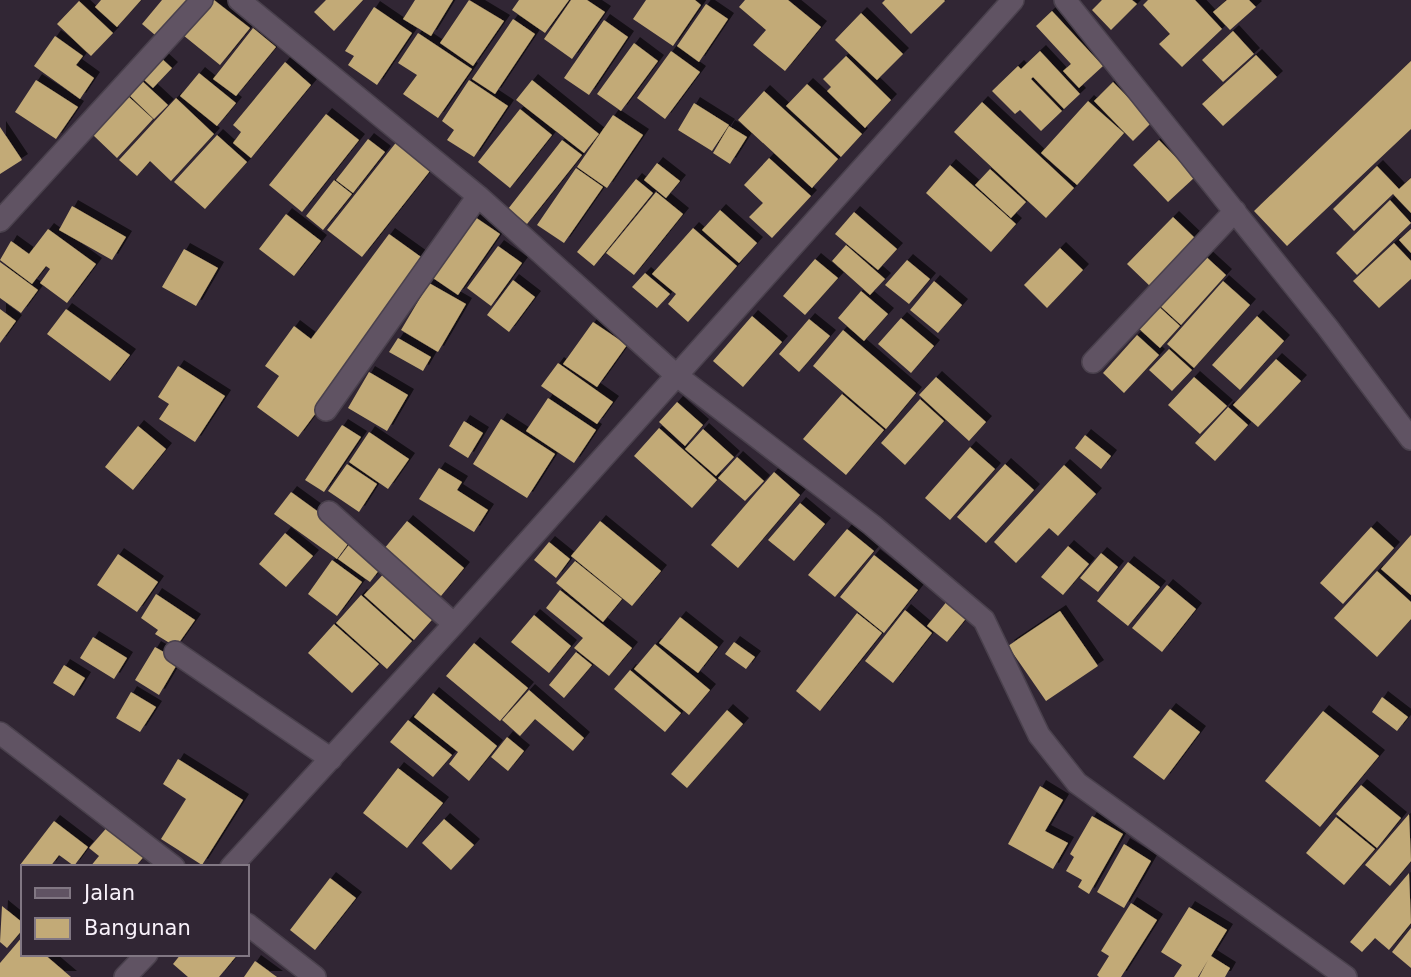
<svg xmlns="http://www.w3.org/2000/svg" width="1411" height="977" font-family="'DejaVu Sans',sans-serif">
  <defs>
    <filter id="shadow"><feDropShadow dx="6" dy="-6" stdDeviation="0" flood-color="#0009"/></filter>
  </defs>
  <rect width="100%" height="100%" fill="#312634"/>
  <path fill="#c2aa77" filter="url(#shadow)" d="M101,0H141L117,27L95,7Z
    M162,0H194L161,40L142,24Z
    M214,0L250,28L220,65L178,31L196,22Z
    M326,0H363L334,31L314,12Z
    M415,0H453L431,36L403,19Z
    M469,0L504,21L473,66L440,43Z
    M519,0H569L545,33L512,10Z
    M571,0H587L605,12L572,59L544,39Z
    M646,0H695L701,5L673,46L633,19Z
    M745,0H788L821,27L785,71L753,45L766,30L739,7Z
    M885,0H944L945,1L911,34L882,3Z
    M1102,0H1132L1137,4L1111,30L1092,10Z
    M1148,0H1195L1222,29L1182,67L1159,44L1170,34L1143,5Z
    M1227,0H1249L1256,7L1230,30L1213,12Z
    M79,1L113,33L91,56L57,24Z
    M706,4L728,19L699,62L677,46Z
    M374,7L412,33L377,85L348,65L354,56L345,51Z
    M1052,11L1103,66L1079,88L1063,71L1071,64L1036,26Z
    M861,13L903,54L877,80L835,40Z
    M513,19L535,34L495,94L472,79Z
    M604,20L628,37L589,95L564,78Z
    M253,28L276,47L236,96L213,79Z
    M1233,31L1254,54L1223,82L1202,60Z
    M418,33L472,69L438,118L403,94L417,75L398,63Z
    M55,36L83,56L76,65L94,78L80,99L34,66Z
    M634,43L658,61L621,111L597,94Z
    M671,51L700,72L665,119L637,98Z
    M1040,51L1080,94L1064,109L1033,77L1031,79L1062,111L1041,131L1020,110L1015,114L992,91L1018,66L1021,69Z
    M1256,55L1277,77L1223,126L1202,104Z
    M846,56L891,100L865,128L827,91L831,87L823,79Z
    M161,58L172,68L153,88L142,78Z
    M1411,61V129L1287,246L1254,211Z
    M285,62L311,85L251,158L233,143L241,132L233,125Z
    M199,73L236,103L217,126L180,96Z
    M36,80L78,107L56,139L15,112Z
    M141,80L168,105L154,119L128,94Z
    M469,80L508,106L474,157L447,140L454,130L442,121Z
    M532,80L599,134L584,153L516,100Z
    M1113,82L1152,122L1133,141L1094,101Z
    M807,84L862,134L841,157L786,106Z
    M764,91L838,159L812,188L738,120Z
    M129,97L153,119L117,158L93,135Z
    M176,98L214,134L171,181L150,161L137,176L119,160Z
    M1088,101L1124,133L1077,185L1041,153Z
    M982,102L1074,188L1046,218L954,132Z
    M694,103L729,125L712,151L678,130Z
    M520,109L552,135L510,188L478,162Z
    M326,114L359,140L302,212L269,185Z
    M613,115L643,135L607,188L577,167Z
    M729,126L747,137L730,164L713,153Z
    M0,127L22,160L0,174Z
    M217,135L247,162L205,209L174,182Z
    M368,139L385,152L353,193L336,180Z
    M398,140L433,167L362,257L327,230Z
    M562,140L582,155L527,224L508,209Z
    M1159,140L1195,177L1168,202L1133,165Z
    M769,158L811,196L772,238L749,217L763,203L744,185Z
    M657,163L680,181L666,198L644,180Z
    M950,165L1016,224L991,252L926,193Z
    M1377,166L1399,189L1411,178V213L1393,194L1354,231L1333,209Z
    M576,168L603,187L564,243L537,225Z
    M990,169L1026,202L1011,218L975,185Z
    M636,179L653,193L594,266L577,252Z
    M334,180L352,194L323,230L306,216Z
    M656,192L683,214L634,275L606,253Z
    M1390,200L1411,223L1357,275L1336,253Z
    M72,206L126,237L112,260L59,230Z
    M720,210L757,243L739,263L702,230Z
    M854,212L897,249L878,270L835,234Z
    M286,214L321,241L294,276L259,249Z
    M475,217L500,234L458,295L433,278Z
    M1173,217L1198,241L1152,288L1127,264Z
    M693,228L737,266L688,322L668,304L676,294L652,274Z
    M48,229L96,264L67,303L40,283L50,269L46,266L32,284L0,260L11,241L29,254Z
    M1411,229V253L1399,240Z
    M389,234L428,262L298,437L257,407L279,376L265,366L294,326L311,339Z
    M1394,243L1411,261V279L1379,308L1353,281Z
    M846,245L885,279L870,295L832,261Z
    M498,246L522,263L491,306L467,288Z
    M1060,248L1083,270L1047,308L1024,285Z
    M184,249L218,268L196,306L162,287Z
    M1202,253L1226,275L1181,325L1157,303Z
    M815,259L838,278L805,315L783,296Z
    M907,260L930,279L909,304L885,285Z
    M0,262L38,290L21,313L0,298Z
    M645,273L670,294L657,308L632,287Z
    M513,280L535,297L509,332L487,315Z
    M934,281L962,305L938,333L910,310Z
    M1223,281L1250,305L1194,368L1167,344Z
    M429,283L466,304L438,352L401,330Z
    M861,291L888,314L864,341L838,318Z
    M1156,304L1180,326L1160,348L1136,326Z
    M0,309L16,321L0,343Z
    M66,309L130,355L110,381L47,334Z
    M752,316L782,342L743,387L713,361Z
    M1257,316L1284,341L1240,390L1212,365Z
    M901,318L934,346L911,373L878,344Z
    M809,319L830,336L799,372L779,354Z
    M593,322L627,345L597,387L563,364Z
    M843,330L916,393L886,429L813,366Z
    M1137,335L1159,355L1124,393L1103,373Z
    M398,338L431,357L423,371L389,352Z
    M1169,349L1192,370L1172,391L1149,370Z
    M1276,359L1301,381L1258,427L1233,405Z
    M558,363L613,402L597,424L541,386Z
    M178,366L225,396L195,442L159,419L169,404L158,397Z
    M369,372L408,395L387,431L348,408Z
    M936,377L986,422L969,441L919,395Z
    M1194,377L1227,406L1200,434L1168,405Z
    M842,394L884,430L846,475L803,439Z
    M548,398L596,430L574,463L526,431Z
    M920,399L944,421L905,465L881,443Z
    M677,402L703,425L685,446L659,422Z
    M1228,407L1248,425L1215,461L1195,443Z
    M501,419L555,454L527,498L473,464Z
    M464,421L483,433L468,458L449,446Z
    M342,425L361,437L324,492L305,480Z
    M138,426L166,449L133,490L105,467Z
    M659,428L717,480L692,508L634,456Z
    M703,429L734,457L716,476L685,449Z
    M369,432L409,459L388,489L349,462Z
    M1085,435L1111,456L1101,469L1075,448Z
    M970,447L995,469L950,520L925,498Z
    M737,457L764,481L745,501L718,478Z
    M347,464L377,484L359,512L328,491Z
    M1005,464L1034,490L986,543L957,517Z
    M1064,465L1096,494L1058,536L1049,528L1016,563L994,542Z
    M439,468L462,482L457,490L488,510L474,532L419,499Z
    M774,472L800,495L738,568L711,545Z
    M291,492L353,537L337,559L274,514Z
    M800,503L825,524L794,561L768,540Z
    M407,521L464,568L441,596L384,549Z
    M600,521L661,571L632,606L571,556Z
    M1371,527L1394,548L1343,604L1320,583Z
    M847,529L874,551L835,597L808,575Z
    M285,533L313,556L286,587L259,564Z
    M1411,535V595L1381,569Z
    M351,542L383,565L370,582L338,559Z
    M549,542L570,559L556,578L534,560Z
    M1068,546L1089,564L1063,595L1041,577Z
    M1101,553L1118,567L1098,592L1080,578Z
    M118,554L158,582L137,612L97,585Z
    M874,555L918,590L884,633L840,597Z
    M332,560L362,582L337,616L308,594Z
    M575,561L622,599L603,622L556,583Z
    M1128,562L1160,587L1128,626L1097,601Z
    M389,568L438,613L414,640L364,595Z
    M1377,571L1411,602V619L1377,657L1334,618Z
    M1167,585L1196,609L1162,652L1132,628Z
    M560,590L632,648L609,676L574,648L583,638L546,608Z
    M156,594L195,620L176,647L155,634L158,630L141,618Z
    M361,595L412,641L387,669L336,623Z
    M948,600L968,616L947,642L927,626Z
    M905,610L932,633L893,683L865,661Z
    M1060,611L1098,666L1046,701L1008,646Z
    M857,613L882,633L820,711L796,691Z
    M534,615L571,646L549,673L511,642Z
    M680,617L718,647L698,673L659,643Z
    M334,624L379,664L352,693L308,653Z
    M93,637L127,658L114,679L80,658Z
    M734,642L755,657L746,669L725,654Z
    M474,643L528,688L500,721L446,676Z
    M655,644L710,690L689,715L634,669Z
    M155,647L179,661L159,695L135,680Z
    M576,652L592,665L564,698L549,685Z
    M64,665L85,678L74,696L53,683Z
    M630,670L681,713L665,732L614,689Z
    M529,690L584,738L573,751L535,719L520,736L502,720Z
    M131,692L156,707L140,732L116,718Z
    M433,693L497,746L469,781L449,764L458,752L414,717Z
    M1382,697L1408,717L1397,731L1372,712Z
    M1170,709L1200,732L1164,780L1133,757Z
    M727,710L743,724L687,788L671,774Z
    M1323,711L1379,756L1320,827L1265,781Z
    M408,720L452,755L433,777L390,742Z
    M507,737L524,751L508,771L491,757Z
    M178,759L243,800L202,865L161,839L186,799L163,784Z
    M398,768L443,803L407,848L363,813Z
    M1361,785L1401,818L1377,848L1336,814Z
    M1040,786L1063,800L1045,831L1068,843L1053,869L1008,844Z
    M1409,814L1411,861L1390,886L1365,865Z
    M1092,816L1123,834L1089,894L1078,887L1082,880L1066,871L1074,857L1070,854Z
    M1336,817L1375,849L1344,885L1306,853Z
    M444,819L474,845L451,870L422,843Z
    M54,821L88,847L74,866L59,855L50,867H23L20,865Z
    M110,824L146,854L135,867H90L99,856L89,848Z
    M1124,844L1151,861L1124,908L1097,892Z
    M1409,873L1411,923L1389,950L1375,938L1362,952L1350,942Z
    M330,878L356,898L315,950L290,930Z
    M1131,903L1157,920L1121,977H1099L1097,975L1109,956L1101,951Z
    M2,906L23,923V929L7,948L0,942Z
    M1189,907L1227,930L1211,956L1230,968L1225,977H1199L1208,960L1198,977H1174L1182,965L1161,952Z
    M1411,928V968L1392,952Z
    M23,936V954H44L71,977H0V963Z
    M181,954H238L219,977H188L173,964Z
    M255,961L277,977H244Z"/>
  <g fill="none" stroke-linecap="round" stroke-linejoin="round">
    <g stroke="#4a414d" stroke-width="24">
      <path id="minor" d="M239,0L478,196L676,375L872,525L984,620L1039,735L1077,783L1346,977
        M1065,0L1328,328L1411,439
        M0,221L202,0
        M1093,362L1235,211
        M326,410L478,196
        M329,512L454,624
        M175,652L331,759
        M0,733L174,867
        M231,867L454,624L1013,0
        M247,924L315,977
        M125,977L147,954"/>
    </g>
    <use href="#minor" stroke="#605363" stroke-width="21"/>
  </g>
  <rect x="21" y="865" width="228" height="91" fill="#312634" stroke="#817783" stroke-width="2"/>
  <rect x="35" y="888" width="35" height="10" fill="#605363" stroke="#817783" stroke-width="2"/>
  <text x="84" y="900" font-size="21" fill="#f8f1fa">Jalan</text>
  <rect x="35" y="918" width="35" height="21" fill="#c2aa77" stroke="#817783" stroke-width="2"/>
  <text x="84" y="935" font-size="21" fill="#f8f1fa">Bangunan</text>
</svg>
